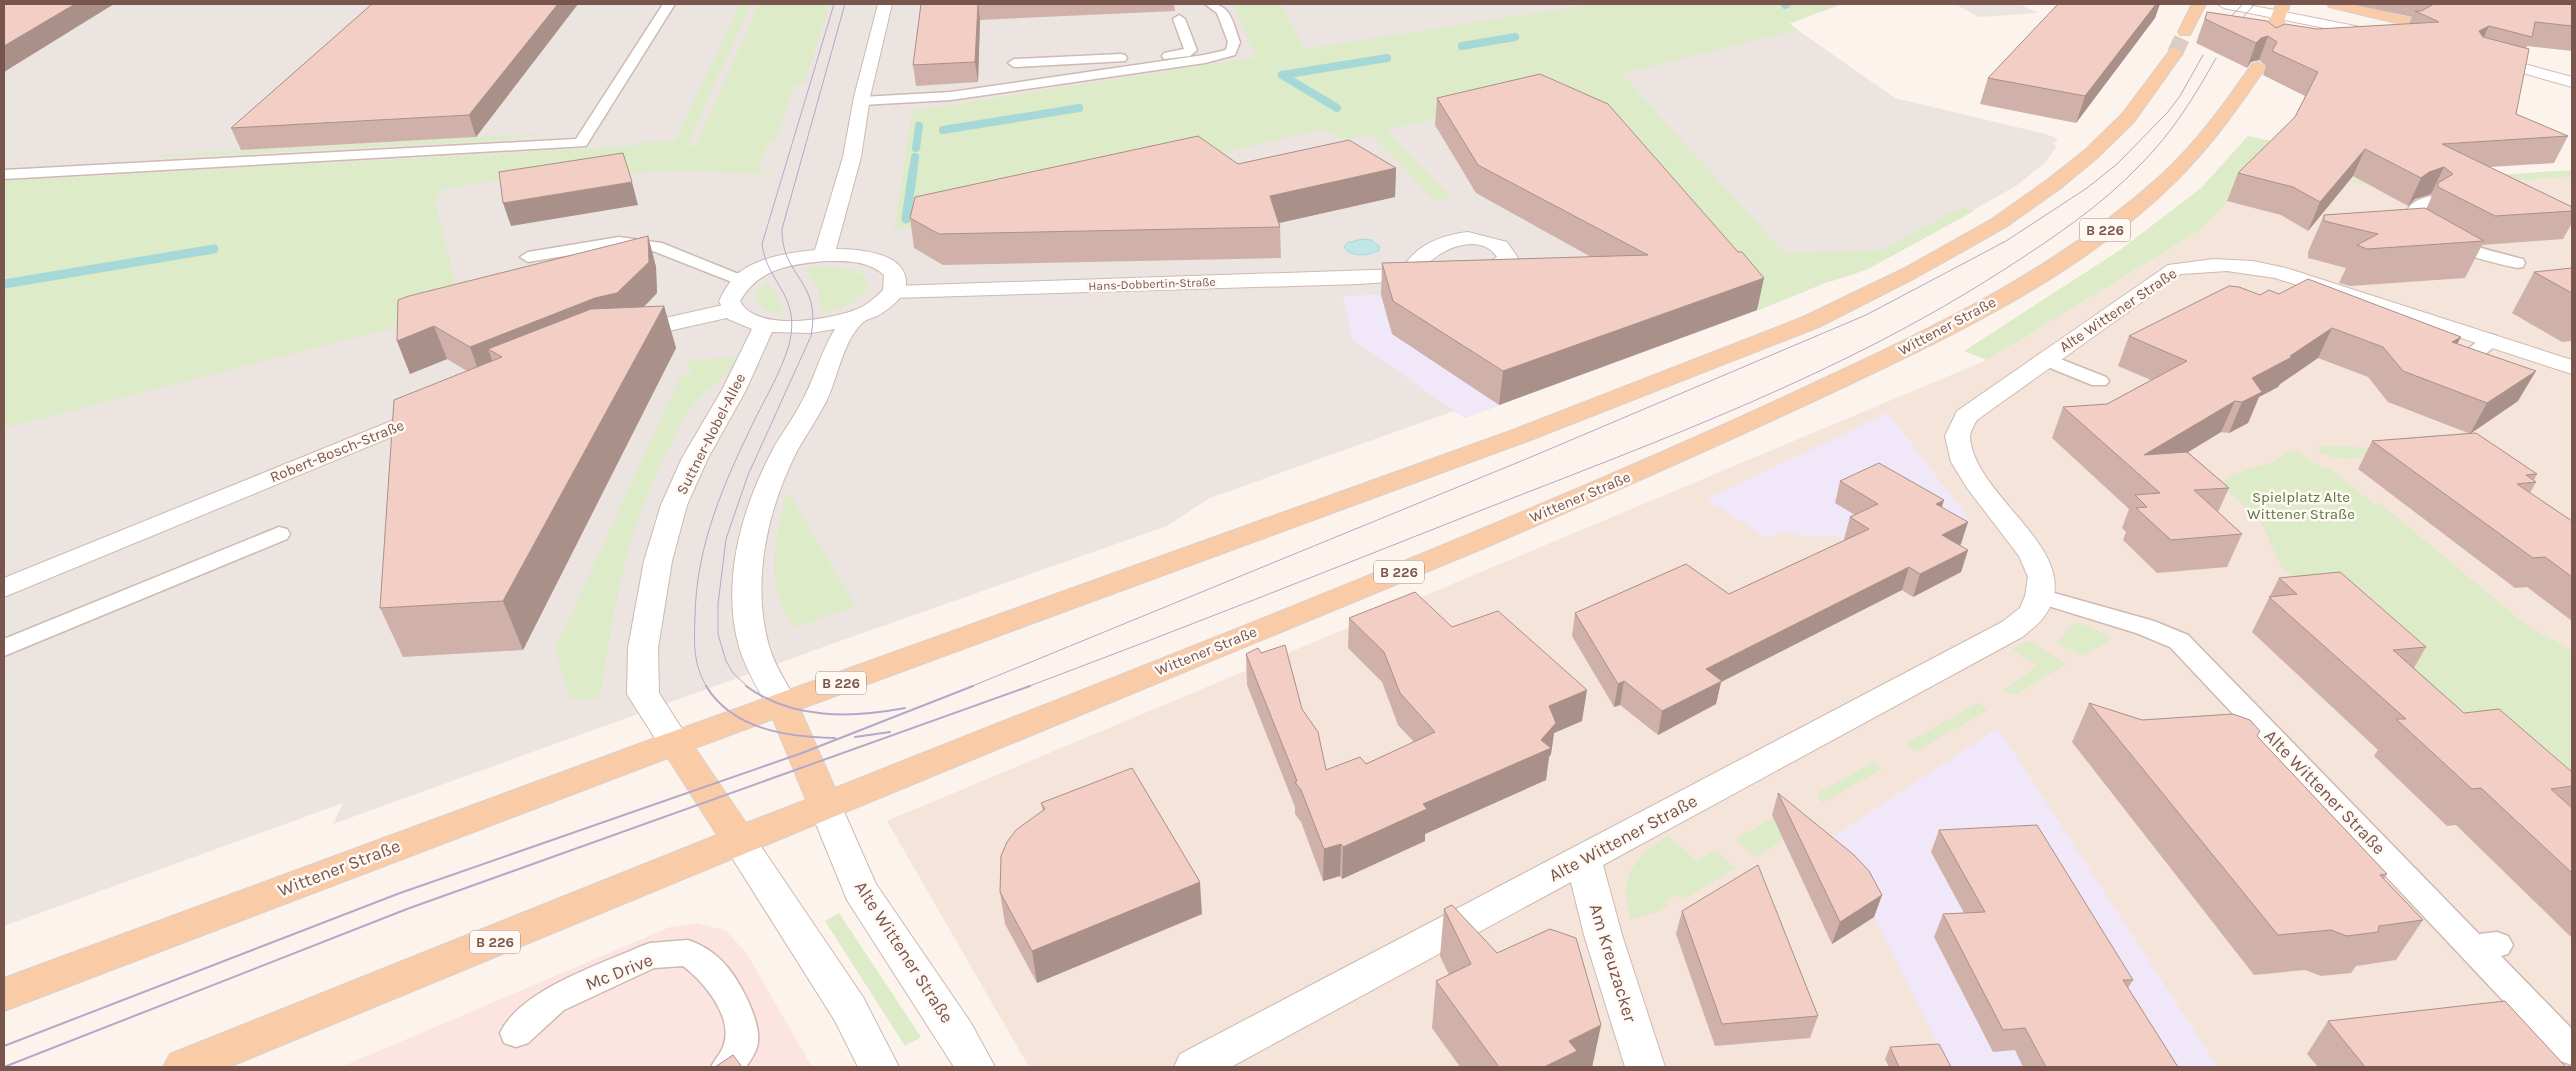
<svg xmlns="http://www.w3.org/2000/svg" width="2576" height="1071" font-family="Karla,sans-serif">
  <rect width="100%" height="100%" fill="#fcf3ec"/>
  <path fill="#f4e4da" d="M2253,162L2356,174L2352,183L2406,188L2572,177V1067H1029L887,821L1987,360L2199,231Z"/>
  <path fill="#fce4e0" d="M696,923L725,930L746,952L812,1067H341L670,927Z"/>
  <path fill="#ece4e1" d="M4,4H1842L1789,24L1895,98L2046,134L2058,139L2053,144L2057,146L2046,162L2016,186L1868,269L1846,277L1825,283L1759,310L1465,418L1454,411L1210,498L1167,526L840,641L333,824L343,803L4,926Z
    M1955,4H2019L2038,13L1979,17Z"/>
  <path fill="#f0e8f9" d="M1736,283L1759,310L1465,418L1353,340L1343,296Z
    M1888,413L1970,520L1880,561L1835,536H1802L1783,532L1766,538L1707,499Z
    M1998,728L2218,1067H1940L1942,1054L1862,894L1814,849Z"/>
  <path fill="#ddebc9" d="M740,4H751L687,146L696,145L759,4H829L805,83L794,84L776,141H769L758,173L777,172L773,175L689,170L508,179L443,189L435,202L455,283L636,249L655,261L4,428V181L634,146L636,143L675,141Z
    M1233,4H1281L1304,49L1594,4H1842L1789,23L1798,30L1622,74L1784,253L1882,250L1961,207L1974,211L1868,269L1825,283L1759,310L1736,283L1539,93L1386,130L1452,197L1435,201L1370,134L1343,140L1324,129L894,231L912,111L1256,57Z
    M556,133L492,141L157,158L161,155Z
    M2248,136L2331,153L2416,180L2572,170V177L2406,188L2351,183L2356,174L2273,154L2199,231L1987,360L1964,351L2120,250L2201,188Z
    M820,267C836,267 866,266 868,287C859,304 840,308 822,313L818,289L805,269Z
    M767,282L776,293L784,315L767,311L756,301V294Z
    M738,358C725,381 700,392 687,414C664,454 643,500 630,544C616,594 608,646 600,698L571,700L555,649L681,375L690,374L692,367L685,368L688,362L695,359Z
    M2329,445C2347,449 2371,443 2384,456C2361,458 2340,463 2319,452V447Z
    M2294,449L2319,466L2331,470L2374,504L2380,503L2530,628L2572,650V818L2281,566L2260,520L2218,482L2246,470L2269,464Z
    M791,496L854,604L852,608L794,628C764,584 774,545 785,497Z
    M2073,623L2090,626L2112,639L2083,656L2057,643Z
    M2029,641L2066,664L2017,694L2002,692L2038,665L2012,650Z
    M1978,703L1988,710L1915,752L1905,744Z
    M1873,763L1882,769L1822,803L1817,793Z
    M1780,814L1798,831L1754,857L1736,839Z
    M1668,836L1696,861L1715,850L1736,868L1682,900L1676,895L1664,902L1668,906L1652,914L1630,920C1629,910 1625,898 1626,889C1629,864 1647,847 1668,836Z
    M839,913L921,1037L905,1046L825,921Z"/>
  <path fill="#c0e7e6" stroke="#a6d8d8" d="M1362,239L1371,240L1380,247L1379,250C1369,256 1351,258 1344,247L1347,243Z"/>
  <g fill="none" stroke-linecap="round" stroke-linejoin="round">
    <path stroke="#a6d8d8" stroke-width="8" d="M1785,5L1787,4
      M1462,46L1515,37
      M1282,75L1387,58
      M1282,75L1337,108
      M943,130L1079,108
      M916,148L919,126
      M913,171L915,157"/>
    <path stroke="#a6d8d8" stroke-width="9" d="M906,219L913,170
      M4,284L214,249"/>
    <path stroke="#dbccc4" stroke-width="16" stroke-dasharray="16 8" stroke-linecap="butt" d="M2175,53L2185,32"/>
    <g stroke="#cfb9b0" stroke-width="3">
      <path id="service" d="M663,4H675L586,146L4,179V170L576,139Z
        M1205,4C1231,2 1232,21 1240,42L1235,55L1205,63L951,100L862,105L855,101L862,97L951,92L1204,55L1226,50L1228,42L1217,13Z
        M1179,15L1185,19L1197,50L1190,56L1164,59L1162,56L1164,53L1184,49L1173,19Z
        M1121,54L1125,55L1127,58L1125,61L1014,67L1008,63L1014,59Z
        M2430,196L2438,201L2423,210V218C2440,240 2496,252 2523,259L2525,263L2523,267L2517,268C2487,261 2424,247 2408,220C2404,204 2417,200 2430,196Z
        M619,237L662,243L736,273L750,275L753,279L750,283L732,282L653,251L619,247L528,262L520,257L528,252Z
        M2490,334L2497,336L2499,340L2497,344L2471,367H2457L2455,363L2457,359L2483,336Z
        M2045,353L2106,377L2109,381L2106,385H2092L2038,363L2036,359L2038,355Z
        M279,527L287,529L290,534L287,539L4,656V639Z
        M2040,589L2154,621L2188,635L2479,934L2497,932L2508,936L2513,945L2508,954L2501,956L2572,1029V1065L2560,1061L2170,647L2136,633L2032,601L2028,596L2032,591Z
        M688,940C700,944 712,951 721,960C738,976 764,1024 757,1047C755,1054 750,1061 746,1067H711C715,1059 722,1052 724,1044C733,1016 703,981 683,966L654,968L564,1010L528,1043L516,1047L504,1043L500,1033C520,990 597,966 639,947L650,943Z"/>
    </g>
    <g stroke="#cfb9b0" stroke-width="2">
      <path id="minor" d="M1468,232L1507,242L1518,258C1507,275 1485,281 1466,276L1463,272L1466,268L1486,264L1497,257C1480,231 1438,249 1423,269L1430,274L1427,278L1420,280L1359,284L894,298L886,297L883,292L886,287L894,286L1402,269C1416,245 1441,235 1468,232Z
        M2214,259L2253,261L2286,268L2572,360V374L2275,278L2227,271L2181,274L1977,420C1974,425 1970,432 1970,437C1974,499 2092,555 2043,618C2038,625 2030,630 2024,636L1603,865L1622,935L1665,1067H1625L1584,935L1571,882L1231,1067H1174L1180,1054L2002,622L2020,608L2025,596L2028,577L2019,556L1967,488L1951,462L1945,436L1957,411L2168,265Z
        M732,303L740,305L743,310L740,315L633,339L625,337L622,332L625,327Z
        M426,407L435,409L438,414L435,419L4,597V578Z
        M826,794L838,798L876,884L971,1023L995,1067H954L847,900L809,807L814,798Z
        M740,829L752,833L863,997L899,1067H858L835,1021L722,842L728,833Z"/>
    </g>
    <g stroke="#cfb9b0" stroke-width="2">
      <path id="tertiary" d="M878,4H892L870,97L861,157L836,249C857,249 904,252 906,281C907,296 889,309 879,315C873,318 866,319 862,323C842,343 838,378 826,402C817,419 806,435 797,451C767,510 751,582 769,646C775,667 788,685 798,704L793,712L782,715L771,712C759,692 746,669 739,647C721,582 741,511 771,453C779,437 791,422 800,405C814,381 820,353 835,329L811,333L772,332L746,390L708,458L687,505L672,561L658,648L659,693L691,743L687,751L675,754L663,751L627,694L628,648L644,561L661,505L682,458L722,390L752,329L728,319L719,301C723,293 728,284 734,277C755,257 788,253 815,250L843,157L854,97ZM824,261C845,261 868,260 884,275L883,290C877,296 869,303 862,307C835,320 755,333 740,301C759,268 789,265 824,261Z"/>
    </g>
    <g stroke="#d5bbb0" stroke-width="2">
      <path id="secondary" d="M2217,4H2244L2380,31L2387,35L2380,39L2224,8Z
        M2488,54L2572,77V87L2483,62L2480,59L2483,56Z"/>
    </g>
    <g stroke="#d9d0cd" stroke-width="2">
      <path id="primary" d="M2192,4H2206L2190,35H2180L2178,32Z
        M2276,4H2290L2276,45L2268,50L2260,45Z
        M2327,4H2351L2422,21L2424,24L2417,28L2329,7Z
        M2175,48L2183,53L2134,122L2097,158L2061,188L2006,227L1917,277L1819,327L1528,441L800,709L835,788C1070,694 1307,603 1541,504C1638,463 1734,421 1829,376C1946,322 2064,263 2160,176C2197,142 2224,104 2252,64L2258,62L2266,67C2237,109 2213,144 2177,180C2085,272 1962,331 1846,386C1728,442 1609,494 1489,546L229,1067H163L170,1054L717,835L668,758L4,1011V978L663,735L1510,431L1803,317L1903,269L1992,219L2047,180L2085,150L2122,114L2170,50ZM773,719L806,800L746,823L695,748Z"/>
    </g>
    <use href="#service" fill="#fff" fill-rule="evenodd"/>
    <use href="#minor" fill="#fff" fill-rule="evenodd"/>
    <use href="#tertiary" fill="#fff" fill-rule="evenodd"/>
    <use href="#secondary" fill="#fff" fill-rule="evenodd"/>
    <use href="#primary" fill="#f9cca7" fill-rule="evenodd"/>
    <path stroke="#b4a8c8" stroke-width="1" d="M2223,25L2243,4
      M2233,28L2255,4
      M707,687C693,665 694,643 695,617C696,545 724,483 755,419C767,395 787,361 791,335C797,293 767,282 762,244L834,4
      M748,687L733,673L726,661L718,634V604L726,539L748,475L811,336C822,280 781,277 782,229L845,4
      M970,687L1531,457L1866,315L2006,241L2087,188L2117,164L2167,113L2180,96L2203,55
      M1027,687C1179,630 1330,570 1482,510C1661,440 1843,374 2005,269C2053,238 2101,206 2141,164C2172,133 2195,96 2216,58"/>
    <path stroke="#b4a8c8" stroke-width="2" d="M706,686C733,730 788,737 835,738
      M746,686C792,720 852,718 905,708
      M855,737L890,732
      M4,1046L400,893L802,753L973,686
      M4,1067L407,909L1030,686"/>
  </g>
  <path fill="#d0b1a9" d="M372,4H578L476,137L241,150L231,128Z
    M921,4H1174L1175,11L980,20L978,82L916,86L913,65Z
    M2351,4H2572V51L2527,46L2526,49L2516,114L2568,136L2554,163L2490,167L2572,207V223L2563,239L2482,245L2465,278L2350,286L2339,283L2346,268L2308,258V252L2324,215L2426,209L2432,196L2431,194L2415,199L2408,206L2353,176L2308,231L2281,215L2227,201L2238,173L2295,117L2305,96L2263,75L2266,66L2259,60L2251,62L2247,68L2196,43L2207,12L2276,28L2317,29L2409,24L2412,17Z
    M2159,5L2155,18L2076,123L1980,104L1988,78Z
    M1437,98L1757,310L1499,405L1392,334L1381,295L1382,263L1591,257L1476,193L1435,125Z
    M1238,164L1396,168L1395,197L1279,223L1280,227L1281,258L943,265L914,248L910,218Z
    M648,236L656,267L657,293L644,307L664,306L676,348L523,650L403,657L380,608L467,371L447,359L410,374L397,341Z
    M2572,268V341L2562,342L2512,313L2534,272Z
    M2279,294L2457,344L2518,401L2471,433L2537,474L2534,480L2536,482L2530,493L2572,521V621L2527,587L2515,588L2358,469L2372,441L2468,433L2388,402L2368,377L2318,358L2280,384L2278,387L2259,397L2248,423L2229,433L2221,432L2188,452L2229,488L2218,512L2242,534L2227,567L2157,573L2123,540L2126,532L2122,528L2129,509L2052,438L2063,407L2107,404L2151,380L2118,366L2129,336L2260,295Z
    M1840,481L1942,507L1961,544L1960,545L1968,550L1961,572L1913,597L1902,590L1721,682L1716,704L1658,735L1620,705L1614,707L1572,636L1575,613L1729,594L1845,540L1844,539L1850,517L1855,515L1835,503Z
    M2279,578L2426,647L2414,668L2464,713L2572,772V805L2571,807L2572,808V938L2456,825L2447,826L2374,756L2378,750L2252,632Z
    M1349,618L1452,627L1582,721L1554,733L1551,754L1549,757L1546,780L1425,834V841L1342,879L1340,876L1323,881L1301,822L1295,814V807L1247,685L1246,654L1302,709L1326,770L1366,764L1414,742L1398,725L1382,682L1348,648Z
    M2089,703L2142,720L2257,736L2387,874L2384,879L2423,920L2396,960L2356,966L2351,973L2321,976L2305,970L2254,975L2072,742Z
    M1778,793L1882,895L1874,917L1832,944L1772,815Z
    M1041,803L1202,914L1037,983L1005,924L1000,892L1043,811Z
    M1939,830L2133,980L2128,988L2178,1067H2023L2015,1050L1993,1052L1934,937L1943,914L1964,913L1931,852Z
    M1444,909L1497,953L1601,1025L1592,1067H1460L1432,1028L1436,981L1449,975L1440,956Z
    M1682,911L1818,1016L1810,1038L1715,1046L1676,934Z
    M2328,1021L2566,1067H2318L2307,1054Z
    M1890,1047L1951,1067H1889L1885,1059Z"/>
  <path fill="#a99089" d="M75,4H114L4,72V46Z
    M558,4H578L476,137L469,115Z
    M978,4L980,20L978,82L975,62Z
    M2155,4H2160L2155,18L2076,123L2085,96Z
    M2489,26L2478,49L2479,31Z
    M2268,36L2259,60L2251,62L2247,68L2256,43L2261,38Z
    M2365,149L2353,176L2308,231L2320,202Z
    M2444,167L2431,194L2415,199L2408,206L2421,178L2429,172Z
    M1396,168L1395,197L1270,225V196Z
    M632,182L638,205L511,226L503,203Z
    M648,236L656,267L657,293L626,325L502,357L488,349L497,374L482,380L470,347L595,298Z
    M1764,278L1757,310L1499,405L1503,371Z
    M664,306L676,348L523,650L503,601Z
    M434,326L447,359L410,374L397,341Z
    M2332,328L2318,358L2280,384L2278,387L2259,397L2248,423L2229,433L2252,378L2290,356Z
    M2461,337L2445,367L2452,342Z
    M2536,371L2518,401L2470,434L2487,403Z
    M2235,401L2221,432L2144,479V455Z
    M1944,500L1937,522L1936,504Z
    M1968,522L1961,544L1935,557L1942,535Z
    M1968,550L1961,572L1913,597L1920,574Z
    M1909,567L1902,590L1721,682L1716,704L1658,735L1662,711L1706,669Z
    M1624,681L1620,705L1614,707L1618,684Z
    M1587,690L1582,721L1554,733L1551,754L1549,757L1546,780L1425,834V841L1342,879L1343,847L1541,740L1549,706Z
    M1341,844L1340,876L1323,881L1324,849Z
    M1200,882L1202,914L1037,983L1032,951Z
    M1882,895L1874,917L1832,944L1840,922Z
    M1601,1025L1592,1067H1544L1569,1041Z"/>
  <path fill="#f2cec4" stroke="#a99089" d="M4,4H75L4,46Z
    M372,4H558L469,115L231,128Z
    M921,4H978L975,62L913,65Z
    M2058,4H2156L2085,96L1988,78Z
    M2434,4H2572V26L2535,22L2532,37L2489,26L2479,31L2483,37L2529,49L2516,114L2568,136L2442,144L2572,207V211L2495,216L2438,187V183L2453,174L2444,167L2429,172L2421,178L2365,149L2320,202L2293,187L2238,173L2295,117L2318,72L2272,51L2277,42L2268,36L2261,38L2256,43L2205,19L2207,12L2267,21L2276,28L2285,24L2317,29L2439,22L2415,11H2421Z
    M1540,74L1608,104L1738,252H1742L1764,278L1503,371L1393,301L1382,263L1648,255L1478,165L1437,98Z
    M1198,136L1238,164L1349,140L1396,168L1270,196L1280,227L939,234L910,218L915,197Z
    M623,153L632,182L503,203L499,172Z
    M2425,208L2484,241L2367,249L2357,245L2378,234L2324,221V215Z
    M648,236L649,262L617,293L595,298L470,347L434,326L397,341L398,300L409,296Z
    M2572,268V293L2534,272Z
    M2308,279L2461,337L2452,342L2536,371L2487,403L2403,371L2383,347L2332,328L2290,356L2292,357L2252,378L2262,392L2242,402L2235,401L2144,455L2187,452L2229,488L2194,490L2242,534L2171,540L2136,508L2147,507L2135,495L2160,493L2063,407L2107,404L2187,361L2129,336L2229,286L2239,287L2260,295L2269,290L2279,294Z
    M664,306L503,601L380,608L394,400L502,357L488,349L591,309Z
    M2476,433L2537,474L2526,475L2536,482L2517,484L2572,521V577L2545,557L2533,558L2372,441Z
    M1879,463L1944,500L1936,504L1968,522L1942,535L1968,550L1920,574L1909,567L1706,669L1722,681L1662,711L1624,681L1618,684L1575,613L1686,564L1729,594L1869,529L1850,517L1878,504L1840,481Z
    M2340,572L2426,647L2393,650L2464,713L2499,709L2572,772V786L2551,789L2572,808V873L2481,788L2472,789L2396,719H2406L2269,597L2297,594L2279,578Z
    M1415,592L1452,627L1498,611L1587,690L1549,706L1556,723L1541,740L1551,748L1423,804L1427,809L1343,847L1341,844L1324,849L1301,790L1295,782L1297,781L1246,654L1258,648L1261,653L1285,645L1302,709L1318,732L1326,770L1360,757L1366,764L1435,732L1400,693L1384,652L1349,618Z
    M2089,703L2142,720L2233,714L2250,720L2260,731L2257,736L2387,874L2380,875L2423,920L2379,926L2378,932L2347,936L2331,930L2278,935Z
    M1132,768L1200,882L1032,951L1000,892L1001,856L1007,842L1016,830L1045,809L1041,803Z
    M1778,793L1854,855L1869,871L1882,895L1840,922Z
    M2037,825L2133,980H2123L2178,1067H2046L2025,1028L2003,1030L1943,914L1985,912L1939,830Z
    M1758,865L1818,1016L1722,1024L1682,911Z
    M1452,905L1497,953L1550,929L1576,938L1601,1025L1569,1041L1577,1051L1544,1067H1499L1436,981L1471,964L1444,909Z
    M2505,1001L2566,1067H2365L2328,1021Z
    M1939,1044L1951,1067H1899L1890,1047Z
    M733,1055L742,1067H715Z"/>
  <g text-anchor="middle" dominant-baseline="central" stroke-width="5" stroke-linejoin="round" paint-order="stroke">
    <g font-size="12" fill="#78564e" stroke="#fff8f3">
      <text transform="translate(1152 284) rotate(-2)">Hans-Dobbertin-Straße</text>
    </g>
    <g fill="#fff8f3" stroke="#a08780" stroke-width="1">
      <rect x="2080" y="218.5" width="50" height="23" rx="4"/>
      <rect x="1374" y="560.5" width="50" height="23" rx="4"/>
      <rect x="816" y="671.5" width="50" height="23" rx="4"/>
      <rect x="470" y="930.5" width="50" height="23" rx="4"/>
    </g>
    <g font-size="14" font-weight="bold" fill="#78564e">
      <text x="2105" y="230">B 226</text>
      <text x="1399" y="572">B 226</text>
      <text x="841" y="683">B 226</text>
      <text x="495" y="942">B 226</text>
    </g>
    <g font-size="15" fill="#78564e" stroke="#fff8f3">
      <text transform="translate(2118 310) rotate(-34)">Alte Wittener Straße</text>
      <text transform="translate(1947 326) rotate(-28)">Wittener Straße</text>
      <text transform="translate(711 434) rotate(-63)">Suttner-Nobel-Allee</text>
      <text transform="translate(337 451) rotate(-22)">Robert-Bosch-Straße</text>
      <text transform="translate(1580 497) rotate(-23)">Wittener Straße</text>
      <text transform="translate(1206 651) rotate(-22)">Wittener Straße</text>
    </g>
    <g font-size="15" fill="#5b7842" stroke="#fff8f3">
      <text x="2301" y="497">Spielplatz Alte<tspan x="2301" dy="17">Wittener Straße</tspan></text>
    </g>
    <g font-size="18" fill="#78564e" stroke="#fff8f3">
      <text transform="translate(2325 792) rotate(46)">Alte Wittener Straße</text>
      <text transform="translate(1623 838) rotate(-28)">Alte Wittener Straße</text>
      <text transform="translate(339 868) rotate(-21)">Wittener Straße</text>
      <text transform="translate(904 952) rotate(57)">Alte Wittener Straße</text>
      <text transform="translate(1613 963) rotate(73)">Am Kreuzacker</text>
      <text transform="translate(619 972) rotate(-22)">Mc Drive</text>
    </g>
  </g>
  <rect width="2576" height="1071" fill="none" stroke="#78564e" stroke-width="10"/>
</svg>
